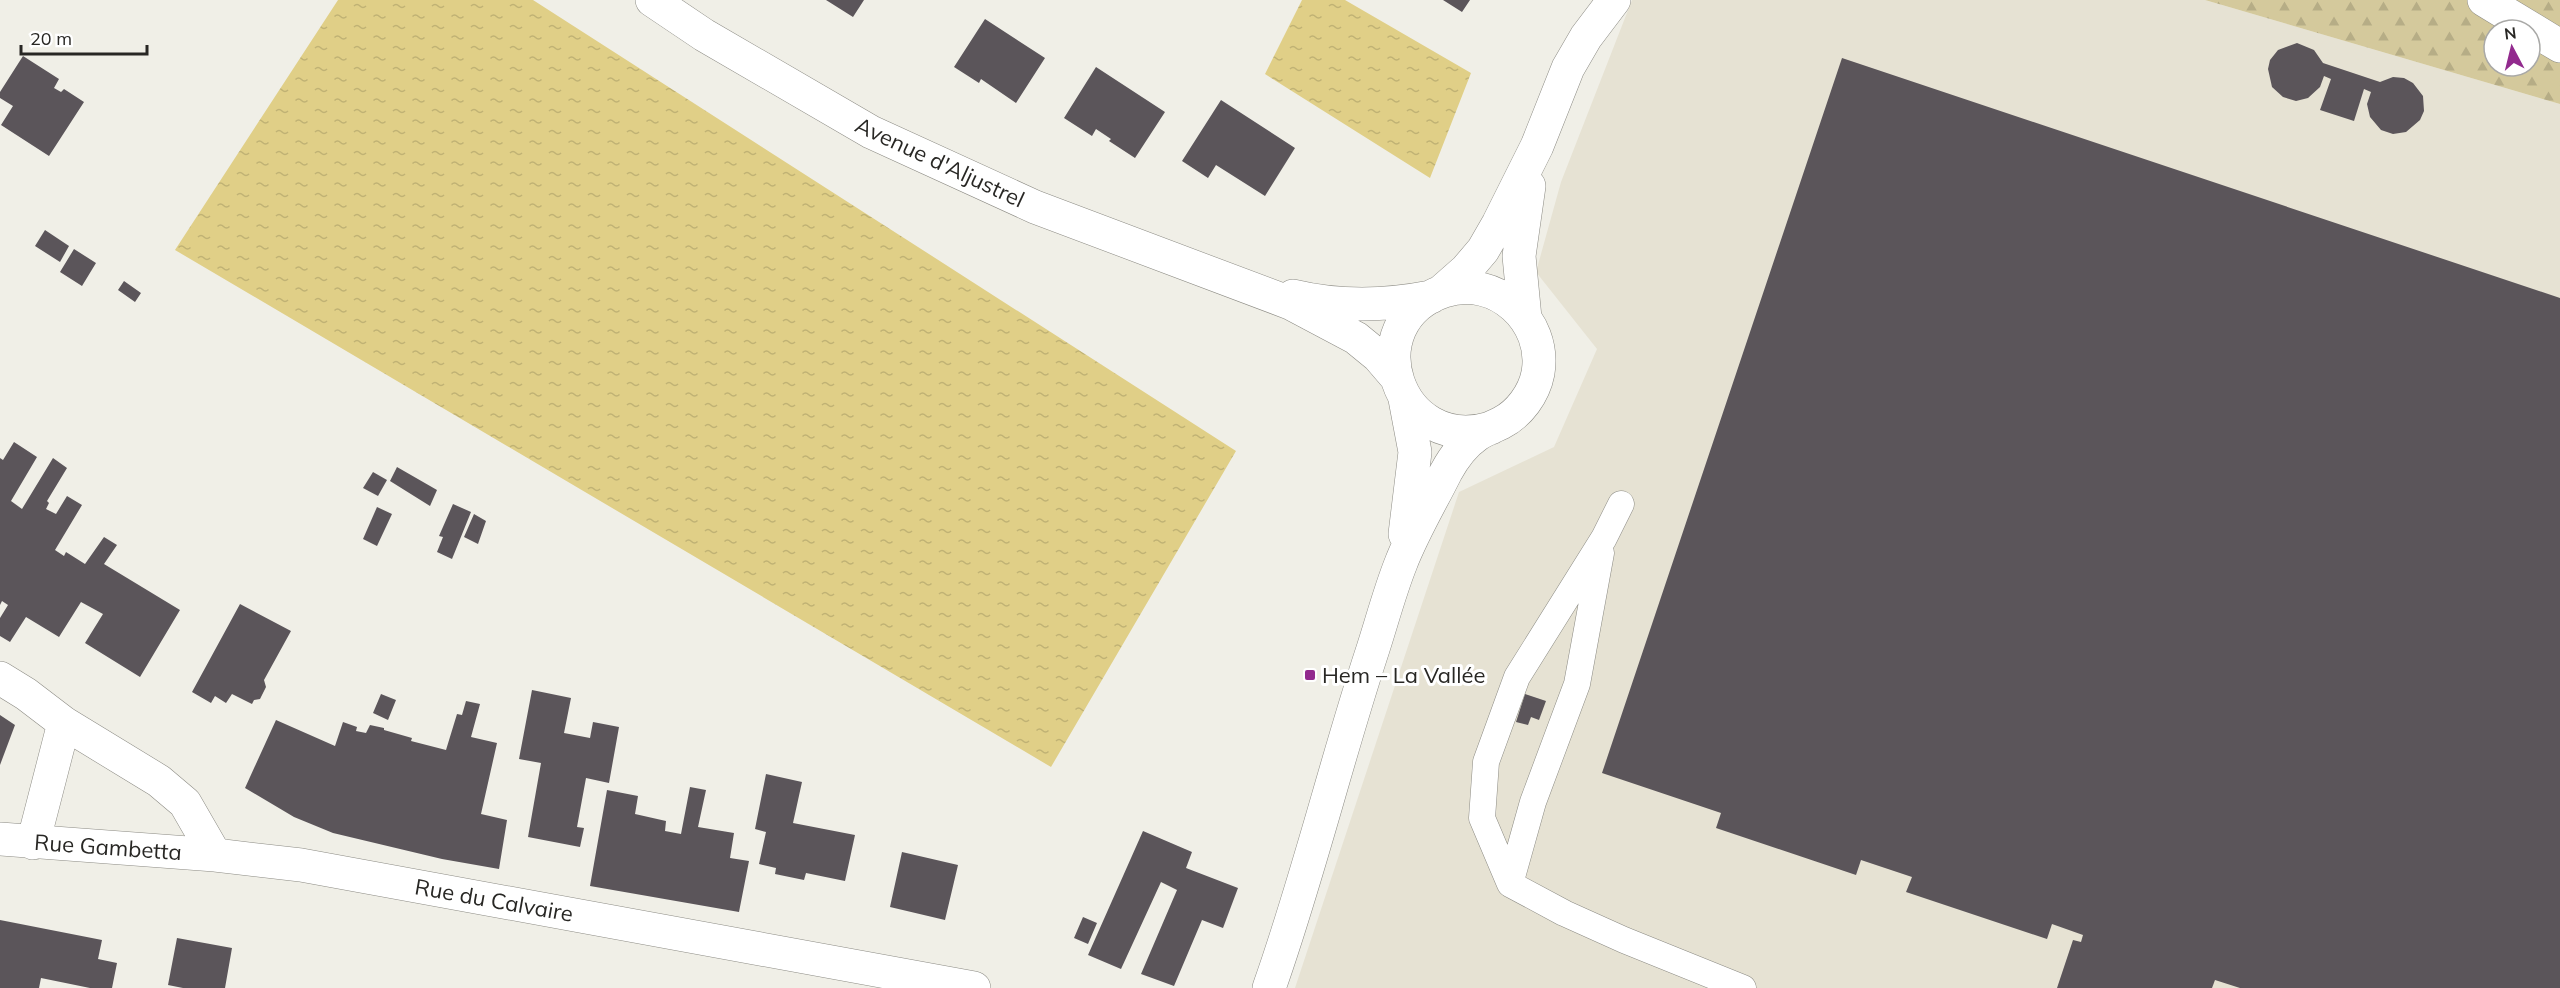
<svg xmlns="http://www.w3.org/2000/svg" width="2560" height="988" font-family="Mulish,sans-serif">
  <defs>
    <pattern id="forest-firs" width="22" height="20" patternUnits="userSpaceOnUse" patternTransform="scale(1.5)"><rect width="22" height="20" fill="#d4c99c"/><path d="M5 1l3.5 6h-7zM16 11l3.5 6h-7z" fill="#b6ad86"/></pattern>
    <pattern id="water-ripples" width="26" height="14" patternUnits="userSpaceOnUse" patternTransform="scale(1.5)"><rect width="26" height="14" fill="#e0cf87"/><path d="M2 4q2-2 4 0t4 0M15 11q2-2 4 0t4 0" fill="none" stroke="#c0b274"/></pattern>
  </defs>
  <rect width="100%" height="100%" fill="#f0efe7"/>
  <path fill="#e6e2d3" d="M1632,0H2205L2560,104V988H1295L1459,492L1554,447L1597,349L1536,272L1561,182Z"/>
  <path fill="url(#forest-firs)" fill-rule="evenodd" d="M2205,0H2560V104ZM2494,30H2530V66H2494Z"/>
  <path fill="url(#water-ripples)" d="M338,0H533L1236,451L1051,767L175,250Z
    M1302,0H1345L1471,73L1430,178L1265,74Z"/>
  <path fill="#5b555a" d="M826,0H864L853,17Z
    M1443,0H1470L1462,12Z
    M985,19L1045,58L1016,103L981,79L979,83L954,67Z
    M2297,43L2314,50L2323,63L2380,82L2393,77L2404,78L2413,83L2423,96L2424,111L2420,120L2406,132L2393,134L2381,130L2370,117L2367,104L2371,92L2364,89L2354,121L2320,110L2331,79L2324,76L2320,87L2308,98L2296,101L2283,97L2272,87L2268,69L2270,60L2278,50Z
    M23,56L59,79L54,88L61,92L64,89L84,102L49,156L1,125L13,106L0,98V92Z
    M1842,58L2560,298V988H2240L2215,980L2212,988H2057L2073,940L2081,942L2083,935L2052,924L2047,939L1906,892L1912,877L1861,860L1856,875L1716,828L1721,813L1602,773Z
    M1096,67L1165,112L1135,158L1109,141L1111,139L1096,129L1092,136L1064,118Z
    M1221,100L1295,148L1265,196L1216,165L1208,178L1182,161Z
    M45,230L69,246L60,262L35,246Z
    M74,249L96,263L82,286L60,272Z
    M124,281L141,293L135,302L118,290Z
    M14,442L37,457L11,501L22,509L53,458L67,468L47,501L49,503L46,509L56,514L67,496L82,505L55,550L64,556L66,552L85,564L104,537L117,545L104,564L180,610L140,677L85,643L103,614L81,602L59,637L26,617L10,642L0,636V618L8,605L2,601L0,605V458L3,460Z
    M397,467L437,490L430,506L390,481Z
    M373,472L387,480L378,496L363,488Z
    M453,504L471,512L452,559L437,552L443,537L439,536Z
    M377,507L392,514L377,546L363,539Z
    M474,514L486,521L478,544L464,537Z
    M240,604L291,631L264,680L266,687L260,699L254,700L252,704L232,694L226,703L215,696L211,703L192,692Z
    M532,690L571,698L564,733L590,738L593,722L619,727L609,783L586,778L577,827L584,828L580,847L528,837L541,763L519,759Z
    M381,694L396,700L388,720L373,713Z
    M1525,694L1546,701L1539,720L1531,717L1528,725L1516,722Z
    M466,701L480,704L471,737L497,743L481,814L507,820L499,869L442,859L333,833L294,817L245,788L276,720L335,746L343,722L357,727L356,731L366,733L370,725L384,728V730L412,738L411,741L446,750L457,714L462,715Z
    M0,715L15,725L0,765Z
    M766,774L802,782L793,823L855,835L845,881L806,873L804,880L775,874L776,868L759,864L766,832L755,829Z
    M690,787L706,790L698,827L734,833L730,858L749,861L739,912L590,886L607,790L638,796L635,814L666,821L665,831L681,834Z
    M1143,831L1192,852L1186,868L1238,888L1223,928L1202,920L1174,986L1141,974L1177,890L1161,882L1121,969L1088,955Z
    M902,852L958,865L945,920L890,907Z
    M1083,917L1097,923L1088,944L1074,938Z
    M0,920L102,940L98,959L117,963L112,988H90L41,978L39,988H0Z
    M177,938L232,948L225,988H183L168,985Z"/>
  <g fill="none" stroke-linecap="round" stroke-linejoin="round">
    <g stroke="#8c8b84" stroke-width="27">
      <path id="lane" d="M1621,504L1604,538L1517,677L1486,762L1482,818L1510,884L1564,913L1624,940L1743,988
        M1510,884L1533,802L1577,684L1601,553"/>
    </g>
    <g stroke="#8c8b84" stroke-width="34">
      <path id="street" d="M652,0L704,35L871,132L1035,207L1290,303L1356,338L1378,356L1396,377
        M2484,0L2560,46
        M1441,292L1466,270L1483,250L1498,224L1537,146L1568,68L1586,37L1614,0
        M1293,296C1339,307 1385,306 1431,297
        M1525,318L1519,256L1529,186
        M1405,534L1415,452L1405,399
        M0,678L26,694L64,723L159,781L185,803L215,855
        M0,839L215,855L301,865L974,988
        M33,843L64,723
        M1269,988C1308,878 1335,765 1371,655C1381,625 1389,593 1401,563C1413,532 1431,502 1446,472C1453,459 1464,444 1477,435C1484,430 1493,427 1501,423C1519,414 1534,394 1538,373C1547,321 1496,274 1444,291C1353,322 1397,456 1491,428"/>
    </g>
    <use href="#lane" stroke="#fff" stroke-width="26"/>
    <use href="#street" stroke="#fff" stroke-width="33"/>
  </g>
  <rect fill="#922a8e" stroke="#fff" stroke-width="2" x="1304" y="669" width="12" height="12" rx="3"/>
  <g text-anchor="middle" dominant-baseline="central" stroke-width="6" stroke-linejoin="round" paint-order="stroke">
    <g font-size="22" fill="#282724" stroke="#fff">
      <text transform="translate(940 162) rotate(25)">Avenue d'Aljustrel</text>
      <text transform="translate(108 847) rotate(4)">Rue Gambetta</text>
      <text transform="translate(494 900) rotate(10)">Rue du Calvaire</text>
    </g>
    <g font-size="22" fill="#282724" stroke="#fff" text-anchor="start">
      <text x="1322" y="675">Hem – La Vallée</text>
    </g>
  </g>
  <g transform="translate(2512 48) rotate(353)"><circle r="28" fill="#ffffff" stroke="#a9a9a7" stroke-width="1.5"/>
  <path d="M0-4.5L10 22L0 15L-10 22Z" fill="#922a8e"/>
  <text y="-9" font-size="16" font-weight="bold" text-anchor="middle" fill="#282724">N</text>
  </g>
  <path d="M21 45v9h126v-9" fill="none" stroke="#282724" stroke-width="3"/>
  <text x="30" y="45" font-size="18" fill="#282724" stroke="#ffffff" stroke-width="4.5" paint-order="stroke">20 m</text>
</svg>
